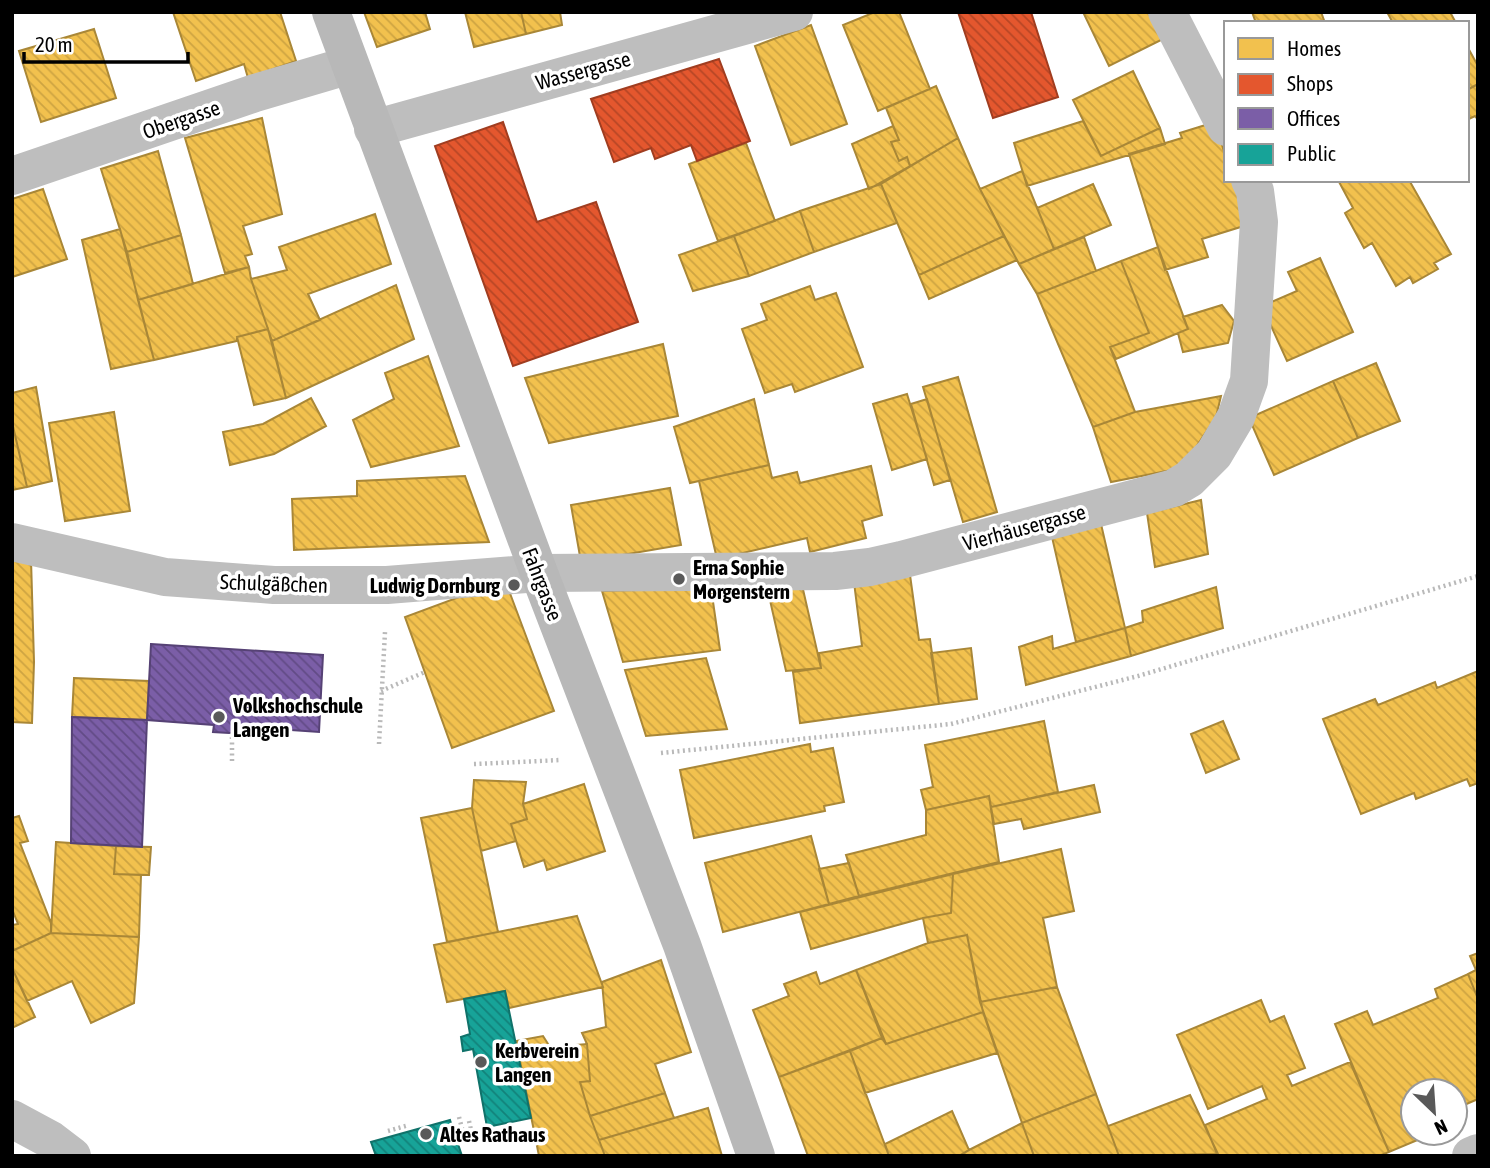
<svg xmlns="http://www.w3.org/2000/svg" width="1490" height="1168" font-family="'Asap Condensed',sans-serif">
  <defs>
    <pattern id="homes-back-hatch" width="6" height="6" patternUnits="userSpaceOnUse" patternTransform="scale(1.75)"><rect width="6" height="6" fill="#f2c14e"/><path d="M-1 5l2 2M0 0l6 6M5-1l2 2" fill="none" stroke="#cea442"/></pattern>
    <pattern id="shops-back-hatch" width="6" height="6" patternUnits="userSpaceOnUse" patternTransform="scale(1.75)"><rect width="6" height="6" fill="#e4572e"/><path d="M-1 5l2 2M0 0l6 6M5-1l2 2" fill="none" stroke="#b64625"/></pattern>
    <pattern id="offices-back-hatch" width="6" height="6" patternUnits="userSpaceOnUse" patternTransform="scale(1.75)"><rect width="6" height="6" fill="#7b5ea7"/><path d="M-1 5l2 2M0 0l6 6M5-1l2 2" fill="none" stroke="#624b86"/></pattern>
    <pattern id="public-back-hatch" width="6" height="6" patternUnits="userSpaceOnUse" patternTransform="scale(1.75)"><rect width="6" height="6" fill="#17a398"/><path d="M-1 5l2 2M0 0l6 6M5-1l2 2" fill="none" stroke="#12827a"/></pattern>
  </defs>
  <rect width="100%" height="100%" fill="#fff"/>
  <path fill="url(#homes-back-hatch)" stroke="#a98737" stroke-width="2" d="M173,12H280L296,61L248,78L244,64L196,81Z
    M364,12H425L430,29L377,47Z
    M465,12H521L526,34L474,47Z
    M521,12H560L562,25L526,34Z
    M875,12H899L930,89L878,111L843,25Z
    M1083,12H1152L1165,38L1109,66Z
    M1252,12H1321L1325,23H1256Z
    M1387,12H1450L1456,23H1393Z
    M811,25L847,124L791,145L755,46Z
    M94,29L116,98L41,122L19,51Z
    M1467,46L1478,66V84L1467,90Z
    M1133,71L1160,128L1101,156L1073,100Z
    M1478,84V120L1475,116L1467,120V90Z
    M936,86L958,138L910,166L907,157L899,161L891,142L899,140L886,108Z
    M262,118L282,214L243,226L252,254L245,256L249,267L225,273L185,138Z
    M1083,121L1101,156L1160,128L1165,144L1027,186L1014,143Z
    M1215,122L1226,158V180H1233L1247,225L1202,239L1208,257L1165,270L1129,154L1182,138L1180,133Z
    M893,126L899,140L891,142L899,161L907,157L910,166L869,189L852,144Z
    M958,138L980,189L1004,236L919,275L881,184Z
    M746,143L775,221L718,241L689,164Z
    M158,151L181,235L127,252L101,169Z
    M1022,171L1054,249L1019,264L980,189Z
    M1338,180H1409L1451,254L1434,263L1438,269L1413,283L1410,277L1396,286L1372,243L1364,248L1345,213L1353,208Z
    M881,184L897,223L814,252L800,211Z
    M1093,184L1111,225L1054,249L1037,208Z
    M43,189L67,259L12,277V199Z
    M800,211L814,252L749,276L734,236Z
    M375,214L391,264L308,294L320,320L272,341L251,279L287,270L279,247Z
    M120,229L154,360L111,369L82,240Z
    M181,235L193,284L138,300L127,252Z
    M734,236L749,276L693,291L679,255Z
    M1004,236L1017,260L929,299L919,275Z
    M1084,237L1096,271L1037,294L1019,264Z
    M1158,247L1188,329L1116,359L1110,347L1149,333L1121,261Z
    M1320,258L1353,332L1287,361L1262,306L1297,291L1288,272Z
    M1121,261L1149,333L1110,347L1135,412L1093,427L1037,294Z
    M249,267L251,279L268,329L237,337V341L154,360L138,300Z
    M396,285L414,339L286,398L272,341Z
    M810,286L815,300L836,293L863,367L795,392L792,384L765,393L742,329L767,320L761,304Z
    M1222,305L1234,321L1228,343L1183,352L1178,333L1188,329L1183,317Z
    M268,329L286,398L254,405L237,337Z
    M663,344L678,416L549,443L525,378Z
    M428,356L459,446L371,467L353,420L394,399L385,373Z
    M1376,363L1400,421L1358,438L1333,381Z
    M958,377L997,512L963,522L923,387Z
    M1333,381L1358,438L1274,475L1249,418Z
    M36,387L52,481L27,487L12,422V393Z
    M907,394L927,459L892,470L873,404Z
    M1221,396L1216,417L1182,468L1111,482L1093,427L1135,412Z
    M311,398L326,426L274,454L230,465L223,432L263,424Z
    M754,399L769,465L690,483L674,427Z
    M927,399L950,480L934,485L911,404Z
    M114,412L130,511L65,521L49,423Z
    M12,422L27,487L12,490Z
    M769,465L772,478L797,472L800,483L871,466L882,515L862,521L866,538L810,552L807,538L717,559L699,481Z
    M465,476L489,542L294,550L292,499L357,496V481Z
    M670,488L681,545L581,562L571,505Z
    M1201,500L1208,554L1155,567L1147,513Z
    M1101,524L1125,628L1076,642L1052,537Z
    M12,559H31L34,662L32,723L12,722Z
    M910,575L919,640L930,639L939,704L800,723L793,672L821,668L819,653L862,646L854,582Z
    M505,580L554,711L452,748L405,617Z
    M802,585L821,668L786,671L767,587Z
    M1216,587L1223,628L1131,656L1125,628L1143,622L1142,611Z
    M711,588L720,650L623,662L602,591Z
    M1125,628L1131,656L1026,685L1019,647L1052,636L1053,649Z
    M971,648L977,699L939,704L931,653Z
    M706,658L727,729L646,736L625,670Z
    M1478,671V783L1470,786L1467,779L1416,799L1414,793L1361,814L1323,719L1375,699L1378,705L1435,682L1437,688Z
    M74,678L149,681L147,720L72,717Z
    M1044,721L1058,792L991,807L989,796L926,810L921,790L933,787L925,745Z
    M1223,721L1239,759L1206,773L1191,734Z
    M810,744L811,752L833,748L844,802L824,806L825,811L694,838L680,770Z
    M474,780L526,782L523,804L527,819L511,824L516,841L481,851L472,808Z
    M584,784L605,851L547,870L544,860L524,867L511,824L527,819L523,804Z
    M1094,785L1100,812L1024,829L1021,819L994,824L991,807Z
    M989,796L999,862L859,896L846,855L926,835V810Z
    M472,808L498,932L447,942L421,818Z
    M19,816L28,841L20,843L51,923V933L12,951V925L18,924L12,909V818Z
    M811,836L829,904L723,932L705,863Z
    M56,842L116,846L114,874L141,875L139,937L51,933Z
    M116,846L151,847L149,875L114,874Z
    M1061,849L1074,911L1043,918L1057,987L980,1002L967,935L928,943L923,918L951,913L953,874Z
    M849,863L859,896L829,904L819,869Z
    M953,874L951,913L923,918L811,949L800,912Z
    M577,916L603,987L509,1008L505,991L447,1002L434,945Z
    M51,933L139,937L134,1003L91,1023L72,981L27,1001L12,968V951Z
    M967,935L983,1012L886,1044L856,970L928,943Z
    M1478,953V999L1468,974L1476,970L1470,956Z
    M661,960L691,1052L655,1064L665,1093L590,1116L580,1082L590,1081L587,1044L582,1033L606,1027L602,982Z
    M12,968L35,1017L12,1028Z
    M856,970L882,1038L779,1077L753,1010L789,996L784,984L816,972L820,984Z
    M1468,974L1478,999V1099L1455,1109V1091H1413V1133H1417L1420,1139L1389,1152L1335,1024L1367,1011L1373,1025L1438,998L1435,989Z
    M1057,987L1096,1094L1022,1123L980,1002Z
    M1261,1000L1270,1022L1284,1016L1305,1068L1287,1075L1292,1086L1350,1062L1389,1152L1379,1156H1218L1205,1125L1267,1099L1262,1086L1208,1109L1177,1035Z
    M983,1012L997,1053L865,1093L850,1051L882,1038L886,1044Z
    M543,1036L550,1047L587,1044L590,1081L580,1082L590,1116L605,1156H539L516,1041Z
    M850,1051L889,1156H808L779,1077Z
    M665,1093L674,1118L599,1140L590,1116Z
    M1096,1094L1119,1156H1034L1022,1123Z
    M1190,1095L1218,1154L1119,1156L1108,1126Z
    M708,1108L722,1156H605L599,1140Z
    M952,1111L969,1150L959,1156H889L885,1144Z
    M1022,1123L1034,1156H959L969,1150Z"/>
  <path fill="url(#shops-back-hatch)" stroke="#a03d20" stroke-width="2" d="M958,12H1031L1058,97L993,118Z
    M719,59L750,141L697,161L691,145L655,159L651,148L614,162L591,99Z
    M503,122L537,222L596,202L638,322L513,366L435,146Z"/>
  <path fill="url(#offices-back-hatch)" stroke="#564275" stroke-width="2" d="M151,644L323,655L319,732L246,727V734L213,732L214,725L147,720Z
    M72,717L147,720L142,847L71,843Z"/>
  <path fill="url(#public-back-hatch)" stroke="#10726a" stroke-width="2" d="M505,991L531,1118L487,1127L473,1049L463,1051L461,1037L470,1034L464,999Z
    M450,1120L462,1156H376L371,1142Z"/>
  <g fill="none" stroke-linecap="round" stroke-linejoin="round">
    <path stroke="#b9b9b9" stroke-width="4.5" stroke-dasharray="2 3.5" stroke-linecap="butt" d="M381,691L425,672
      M379,744L385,632
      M661,753L951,724L1138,676L1478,576
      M232,761V733
      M474,764L561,760
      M459,1117L463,1132
      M469,1121L471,1130
      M388,1131L409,1125"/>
    <path stroke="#bebebe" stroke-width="38" d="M1167,12L1226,127
      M373,129L794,12
      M12,176L255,93L350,65
      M12,542L165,577L274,585H387L539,573L835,571L870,567L901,560L1174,488L1189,479L1214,454L1236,417L1249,381L1259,222L1255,191L1250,180
      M12,1119L51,1140L72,1156
      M1471,1156L1478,1153"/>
    <path stroke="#b8b8b8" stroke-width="38" d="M331,12L539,573L682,945L756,1156"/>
  </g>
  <g fill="#595959" stroke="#fff" stroke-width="2.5">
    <circle cx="679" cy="579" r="7"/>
    <circle cx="514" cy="585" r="7"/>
    <circle cx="219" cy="717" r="7"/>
    <circle cx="481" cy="1062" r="7"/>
    <circle cx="426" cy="1134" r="7"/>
  </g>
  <g text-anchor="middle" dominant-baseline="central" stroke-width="7" stroke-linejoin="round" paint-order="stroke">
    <g font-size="21" fill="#000" stroke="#fff">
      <text transform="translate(583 70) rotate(-15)">Wassergasse</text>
      <text transform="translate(181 119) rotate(-19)">Obergasse</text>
      <text transform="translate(1024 527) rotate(-15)">Vierhäusergasse</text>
      <text transform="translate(274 583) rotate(2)">Schulgäßchen</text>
      <text transform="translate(543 584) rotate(69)">Fahrgasse</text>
    </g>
    <g font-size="21" font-weight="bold" fill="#000" stroke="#fff" text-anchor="start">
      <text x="693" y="567">Erna Sophie<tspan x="693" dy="24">Morgenstern</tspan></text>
      <text x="500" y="585" text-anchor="end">Ludwig Dornburg</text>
      <text x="233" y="705">Volkshochschule<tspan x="233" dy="24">Langen</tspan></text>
      <text x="495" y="1050">Kerbverein<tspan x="495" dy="24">Langen</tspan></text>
      <text x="440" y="1134">Altes Rathaus</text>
    </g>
  </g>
  <rect width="1490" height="1168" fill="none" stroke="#000000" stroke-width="28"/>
  <rect x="1224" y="21" width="245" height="161" fill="#ffffff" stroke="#999999" stroke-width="2"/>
  <rect x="1238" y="38" width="35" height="21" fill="#f2c14e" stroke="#999999" stroke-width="2"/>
  <text x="1287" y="56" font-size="21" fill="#000000">Homes</text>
  <rect x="1238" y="74" width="35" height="21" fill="#e4572e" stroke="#999999" stroke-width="2"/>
  <text x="1287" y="91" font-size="21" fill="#000000">Shops</text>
  <rect x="1238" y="108" width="35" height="21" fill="#7b5ea7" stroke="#999999" stroke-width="2"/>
  <text x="1287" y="126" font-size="21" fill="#000000">Offices</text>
  <rect x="1238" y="144" width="35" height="21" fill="#17a398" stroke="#999999" stroke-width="2"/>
  <text x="1287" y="161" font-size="21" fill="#000000">Public</text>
  <g transform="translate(1434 1112) rotate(155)"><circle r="33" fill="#ffffff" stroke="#999999" stroke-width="2"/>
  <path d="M0-5L12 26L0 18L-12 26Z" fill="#595959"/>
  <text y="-10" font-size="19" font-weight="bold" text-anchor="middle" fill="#000000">N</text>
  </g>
  <path d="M24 52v10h164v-10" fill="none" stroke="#000000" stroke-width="3.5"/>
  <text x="35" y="52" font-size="21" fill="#000000" stroke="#ffffff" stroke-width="5" paint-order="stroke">20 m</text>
</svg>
